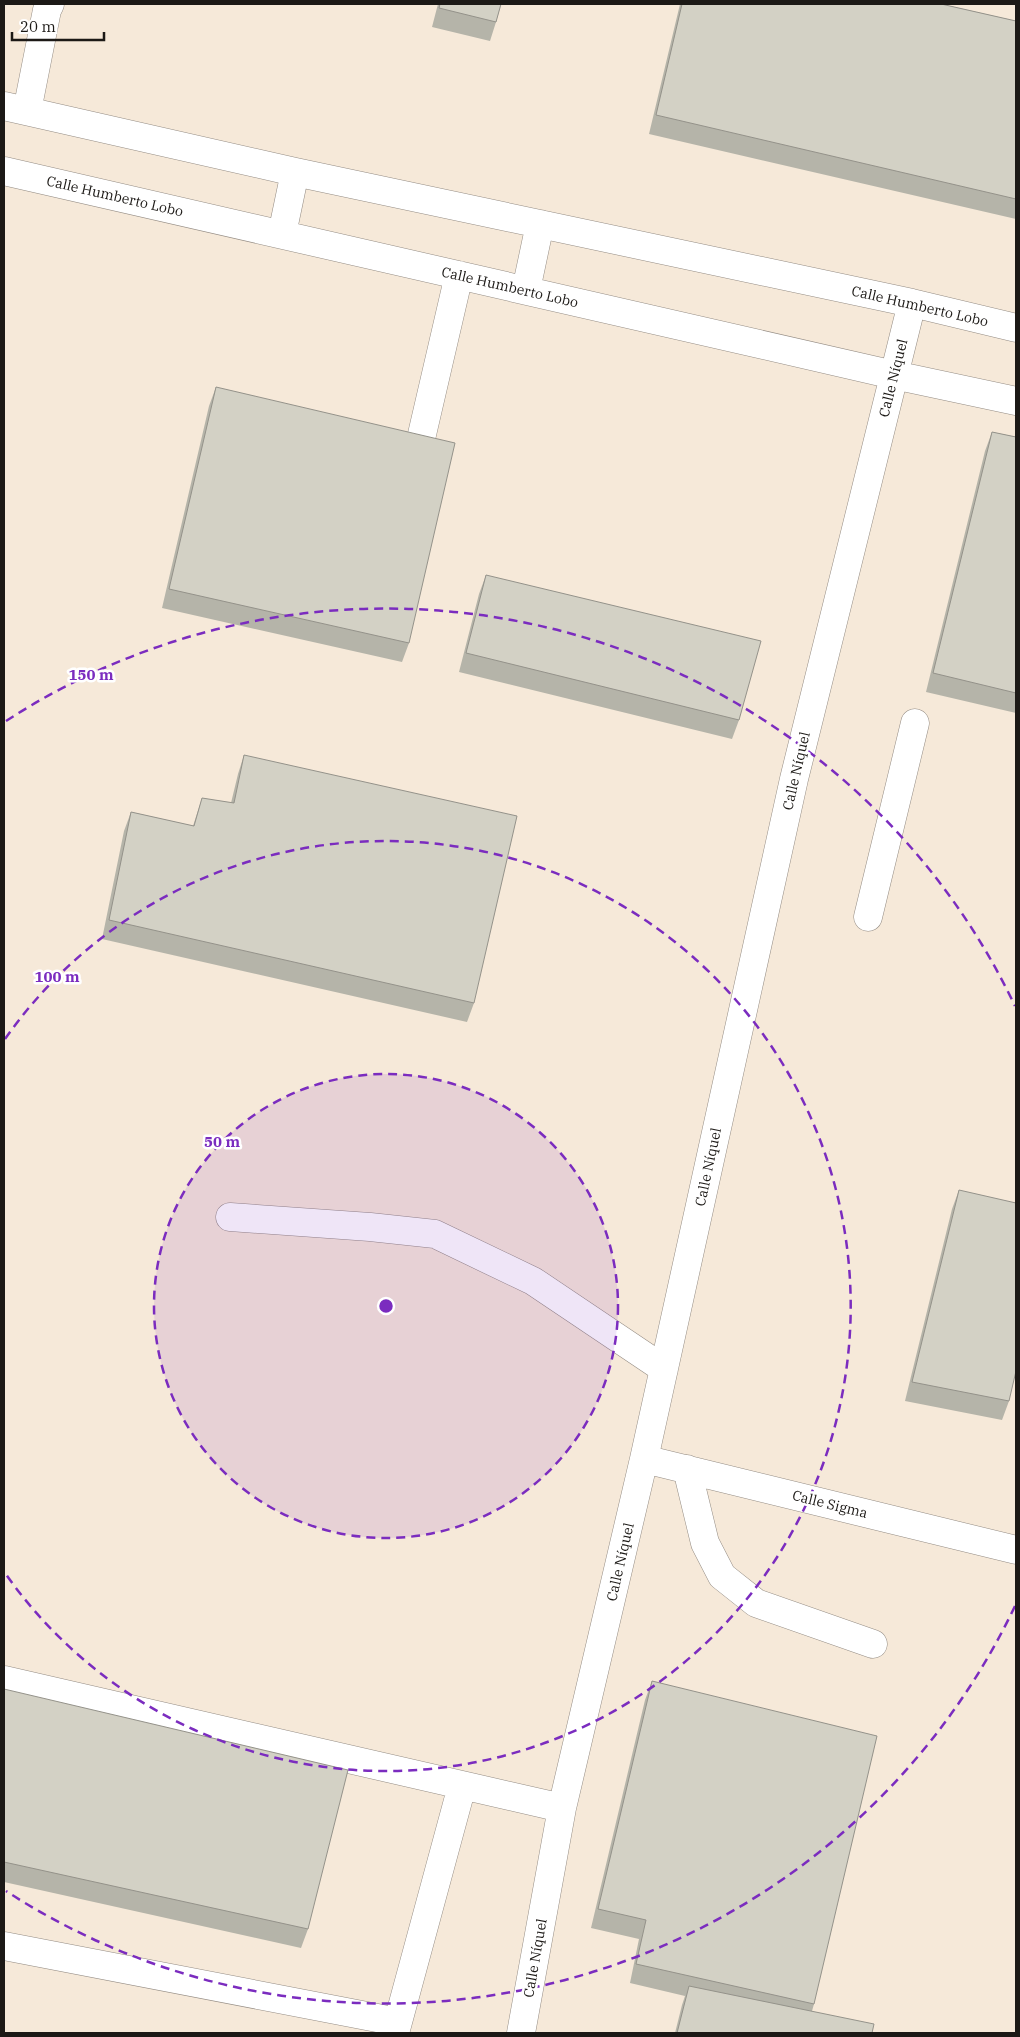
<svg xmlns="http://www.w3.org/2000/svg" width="1020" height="2037" font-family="'IBM Plex Serif',serif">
  <rect width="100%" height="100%" fill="#fdf5eb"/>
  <path fill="#f6e9d9" d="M4,4H1016V2033H4Z"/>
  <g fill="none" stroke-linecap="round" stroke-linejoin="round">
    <g stroke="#948c84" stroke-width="29">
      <path id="minor" d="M4,106L295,172L912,303L1016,328
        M27,111L47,10L50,4
        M4,171L894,375L1016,401
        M282,234L295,172
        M526,290L540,224
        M420,443L459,275
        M868,917L915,723
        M230,1217L370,1227L435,1234L533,1281L664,1369
        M644,1459L1016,1550
        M687,1469L705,1543L722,1576L756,1603L873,1644
        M4,1680L562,1808
        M4,1946L398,2022
        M395,2033L462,1786
        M521,2033L562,1808L644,1459L794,779L912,303"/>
    </g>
    <use href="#minor" stroke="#fff" stroke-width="28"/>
  </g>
  <path fill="#b5b4a9" d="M438,4H501L496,22L490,41L432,27Z
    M680,4H941L1016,21V219L649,134Z
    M216,387L409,643L402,662L162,608L209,406Z
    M992,432L1016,437V713L926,692L985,451Z
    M486,575L739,720L732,739L459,672L479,594Z
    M244,755L474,1003L467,1022L102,939L124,831L131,812L193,826L202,798L231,803L238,774Z
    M959,1190L1009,1401L1002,1420L905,1401L952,1209Z
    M652,1681L814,2004L812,2011L872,2033H675L682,2005L685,1996L630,1983L639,1939L591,1928L645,1700Z
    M4,1689L308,1929L301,1948L4,1882Z"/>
  <path fill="#d3d1c5" stroke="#94928a" d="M440,4H501L496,22L439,8Z
    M682,4H941L1016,21V199L656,115Z
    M216,387L455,443L409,643L169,589Z
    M992,432L1016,437V693L933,673Z
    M486,575L761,641L739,720L466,653Z
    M244,755L517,816L474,1003L109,920L131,812L194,826L202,798L234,803Z
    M959,1190L1016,1203V1371L1009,1401L912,1382Z
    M652,1681L877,1736L814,2004L636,1964L646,1920L598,1909Z
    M4,1689L348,1770L308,1929L4,1862Z
    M689,1986L874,2024L872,2033H677Z"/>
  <circle cx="386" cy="1306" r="232" fill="#7b2cbf" fill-opacity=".12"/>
  <g fill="none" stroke="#7b2cbf" stroke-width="2.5" stroke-dasharray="9 6">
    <circle cx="386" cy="1306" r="232"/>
    <path d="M5 1039A465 465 0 1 1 5 1573"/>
    <path d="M1015 1606A697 697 0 0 1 6 1891M6 721A697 697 0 0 1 1015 1006"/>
  </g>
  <g text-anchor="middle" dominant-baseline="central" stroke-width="5" stroke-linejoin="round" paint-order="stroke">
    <g font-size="14" fill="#1c1916" stroke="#fff">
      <text transform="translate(115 196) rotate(13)">Calle Humberto Lobo</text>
      <text transform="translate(510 287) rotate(13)">Calle Humberto Lobo</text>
      <text transform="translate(920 306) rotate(13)">Calle Humberto Lobo</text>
      <text transform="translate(893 378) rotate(-76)">Calle Níquel</text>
      <text transform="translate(796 771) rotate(-77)">Calle Níquel</text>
      <text transform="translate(708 1167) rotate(-78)">Calle Níquel</text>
      <text transform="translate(830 1504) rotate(14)">Calle Sigma</text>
      <text transform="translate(620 1562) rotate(-77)">Calle Níquel</text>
      <text transform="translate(535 1958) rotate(-80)">Calle Níquel</text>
    </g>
  </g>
  <circle cx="386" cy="1306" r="8" fill="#7b2cbf" stroke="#fff" stroke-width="2.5"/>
  <g font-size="15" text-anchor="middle" font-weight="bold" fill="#7b2cbf" stroke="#fff" stroke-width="5" stroke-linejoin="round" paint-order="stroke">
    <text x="91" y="680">150 m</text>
    <text x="57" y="982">100 m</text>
    <text x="222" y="1147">50 m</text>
  </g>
  <rect width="1020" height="2037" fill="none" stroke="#1c1916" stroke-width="10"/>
  <path d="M12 32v8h92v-8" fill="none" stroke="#1c1916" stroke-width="2.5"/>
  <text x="20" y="32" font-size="15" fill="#1c1916" stroke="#ffffff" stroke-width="4" paint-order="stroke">20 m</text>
</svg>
